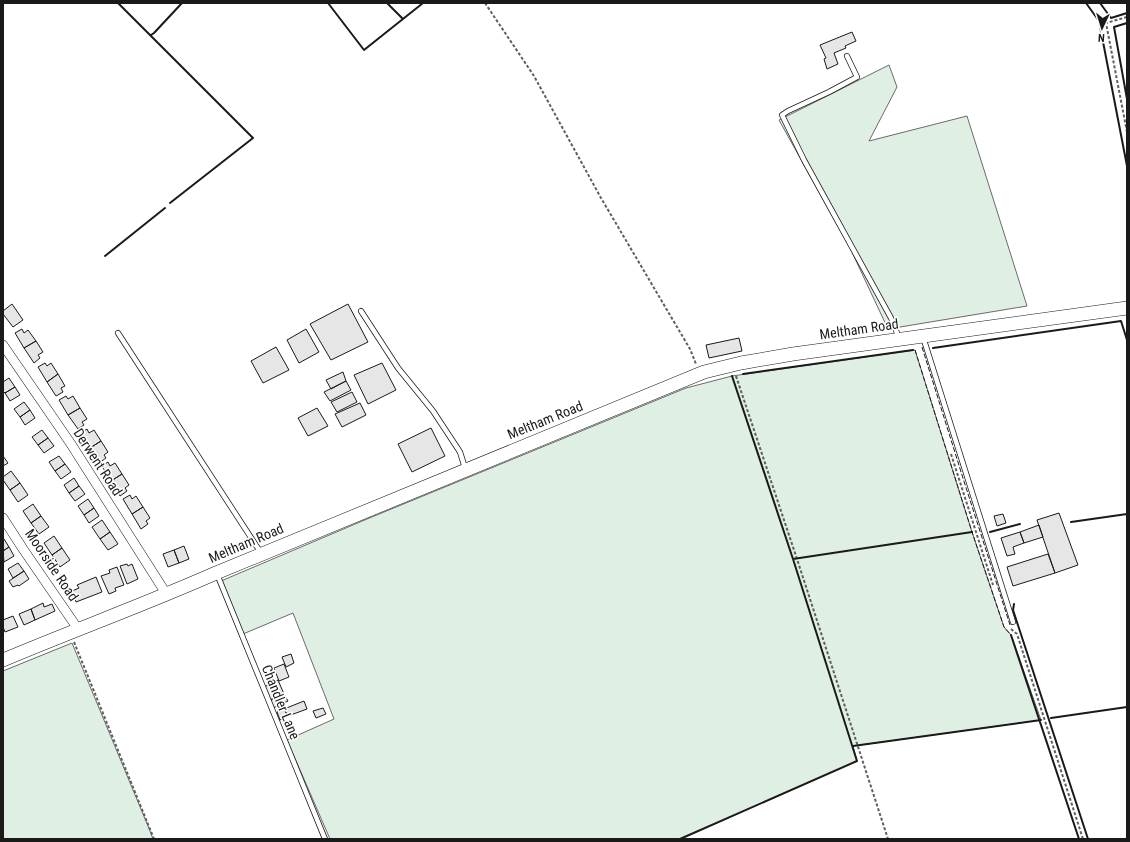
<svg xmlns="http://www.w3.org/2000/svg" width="1130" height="842" font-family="'Roboto Condensed',sans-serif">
  <rect width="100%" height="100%" fill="#fff"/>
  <path fill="#e0efe3" stroke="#6a6a6a" d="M889,65L897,87L869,141L967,116L1027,306L888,329L850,248L779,120Z
    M915,350L972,532L1004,627L1011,635L1041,720L853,746L857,761L680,839H330L287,740L334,719L293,613L243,634L221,581L367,519L686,388L732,376Z
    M72,643L148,826L153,839H3V671Z"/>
  <path fill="#e6e6e6" stroke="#1a1a1a" d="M852,32L856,41L845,46L846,48L834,53L838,64L827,69L824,59L826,58L820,45Z
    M12,304L23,320L13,327L3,314V311Z
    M348,304L368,342L331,360L310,324Z
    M22,329L24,333L28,330L36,341L24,348L15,333Z
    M306,329L319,352L299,363L287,340Z
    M739,338L742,351L709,358L706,345Z
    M36,341L43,352L38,355L40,358L34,363L24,348Z
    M276,347L289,370L263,383L251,361Z
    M45,363L47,366L51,363L58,374L47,382L38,367Z
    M382,363L396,390L368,404L354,375Z
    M343,372L346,381L331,389L326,380Z
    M58,374L65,386L61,388L63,392L56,396L47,382Z
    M9,378L15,387L5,393L3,391V382Z
    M346,381L351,390L330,401L324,392Z
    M15,387L20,395L10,401L5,393Z
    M352,392L357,402L337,412L331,402Z
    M66,396L68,399L73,396L80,408L68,415L59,400Z
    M24,402L30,410L20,417L14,409Z
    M360,403L366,415L342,427L335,414Z
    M80,408L87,419L82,422L84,425L78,429L68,415Z
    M317,408L328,426L308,436L298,418Z
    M30,410L35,418L25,425L20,417Z
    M431,428L445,456L412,472L398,444Z
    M87,429L89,433L94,430L101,441L90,448L81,433Z
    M42,430L48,438L38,445L32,437Z
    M48,438L54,446L44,453L38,445Z
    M101,441L108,452L104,455L106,458L99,463L90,448Z
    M3,456L8,463L3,466Z
    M59,456L65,464L55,471L49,462Z
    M108,462L110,466L115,463L122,474L111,481L102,466Z
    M65,464L71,472L61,479L55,471Z
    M11,471L20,483L10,490L3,480V477Z
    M122,474L129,485L125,488L127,491L120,496L111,481Z
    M74,478L79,486L69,493L64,485Z
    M20,483L28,495L18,502L10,490Z
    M79,486L85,494L75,501L69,493Z
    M130,495L132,499L136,496L143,507L132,514L123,499Z
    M88,499L94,508L84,515L78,506Z
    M33,504L41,516L31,523L23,511Z
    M143,507L150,518L146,521L148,524L141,529L132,514Z
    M94,508L99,516L89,523L84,515Z
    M1059,513L1078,565L1055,573L1037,520Z
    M1003,514L1006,523L997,526L994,516Z
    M41,516L49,527L39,534L31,523Z
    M102,520L110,532L100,539L92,527Z
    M1039,525L1043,537L1024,543L1020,532Z
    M110,532L118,544L108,550L100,539Z
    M1020,532L1024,543L1013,547L1015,554L1007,556L1001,538Z
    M54,536L62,548L52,555L44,543Z
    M4,539L9,547L3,551V540Z
    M184,546L189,559L179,563L174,550Z
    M9,547L14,556L4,562L3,551Z
    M62,548L70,560L60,567L52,555Z
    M174,550L179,563L168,567L163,554Z
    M1048,554L1055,573L1013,586L1007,567Z
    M18,563L24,571L13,578L8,569Z
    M127,564L128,566L132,564L138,579L127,584L120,566Z
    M117,567L124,585L115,588L116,591L109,594L101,576L110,573L109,570Z
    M24,571L29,579L19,586L18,585L13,587L9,581Z
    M96,577L102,592L76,602L72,591L79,588L77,585Z
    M43,603L44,607L52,604L55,611L35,620L31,609Z
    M31,609L35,620L24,625L19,614Z
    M13,616L18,627L5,632L3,627V620Z
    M291,654L294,663L286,667L282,657Z
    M284,664L289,677L279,681L274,668Z
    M278,680L284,694L270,700L264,687Z
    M284,694L288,701L273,708L270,700Z
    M304,701L307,709L288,716L284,709Z
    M323,708L326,714L316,718L313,711Z
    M284,709L288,716L280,720L277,712Z"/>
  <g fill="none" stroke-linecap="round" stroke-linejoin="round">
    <g stroke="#1a1a1a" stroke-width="6">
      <path id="lane" d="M847,56L857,77L829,92L788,111L782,115L804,160L891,318L899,338
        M361,311L398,368L433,411L460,452L465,468
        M118,333L261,553
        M923,337L1013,622
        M217,574L325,839"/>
    </g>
    <g stroke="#1a1a1a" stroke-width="10">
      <path id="street" d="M3,345L71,444L167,595
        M3,518L23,549L78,629"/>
    </g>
    <g stroke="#1a1a1a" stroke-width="14">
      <path id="secondary" d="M3,660C74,630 146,604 216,573L704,372L741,363L793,354L1127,308"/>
    </g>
    <path stroke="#5f5f5f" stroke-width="2" stroke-dasharray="3 2" stroke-linecap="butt" d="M485,3L534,76L601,198L690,349L696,364
      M1127,17L1106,23L1127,132
      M736,376L797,559L888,839
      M951,454L993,585
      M1011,629L1017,634L1083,839
      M74,642L154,839"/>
    <use href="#lane" stroke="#fff" stroke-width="4.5"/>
    <use href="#street" stroke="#fff" stroke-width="9"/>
    <use href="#secondary" stroke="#fff" stroke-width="13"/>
    <path stroke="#1a1a1a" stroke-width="1" stroke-dasharray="5 2" stroke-linecap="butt" d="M922,347L962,475L1010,625
      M915,350L972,532L1004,627L1011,635"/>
    <path stroke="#1a1a1a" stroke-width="2" d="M118,3L253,138L170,203
      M328,3L364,50L423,3
      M387,3L403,19
      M1086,3L1099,21L1127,166
      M1100,3L1111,18L1127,13
      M1127,23L1114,27L1127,99
      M151,35L154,33L182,3
      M105,256L165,208
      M933,348L1121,321L1127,340
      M743,374L913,350
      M1071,522L1127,514
      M990,532L1020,524
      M793,559L972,532
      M1014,604L1013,610L1088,839
      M1011,635L1079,839
      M1051,718L1127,707
      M853,746L1041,720
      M680,839L857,761L793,559L732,376"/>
  </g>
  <g text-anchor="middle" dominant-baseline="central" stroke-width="3" stroke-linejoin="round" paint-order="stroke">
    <g font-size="14" fill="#1a1a1a" stroke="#fff">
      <text transform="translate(859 329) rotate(-8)">Meltham Road</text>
      <text transform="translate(545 420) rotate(-22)">Meltham Road</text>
      <text transform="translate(98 462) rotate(57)">Derwent Road</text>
      <text transform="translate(246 543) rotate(-23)">Meltham Road</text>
      <text transform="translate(52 565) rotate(56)">Moorside Road</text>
      <text transform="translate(281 702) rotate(68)">Chandler Lane</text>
    </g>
  </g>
  <rect width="1130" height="842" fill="none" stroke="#1a1a1a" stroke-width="8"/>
  <g transform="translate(1102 28) rotate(184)" stroke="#ffffff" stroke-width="3" paint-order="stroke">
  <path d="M0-3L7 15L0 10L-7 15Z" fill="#1a1a1a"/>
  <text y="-6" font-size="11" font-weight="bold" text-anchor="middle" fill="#1a1a1a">N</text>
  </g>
</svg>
